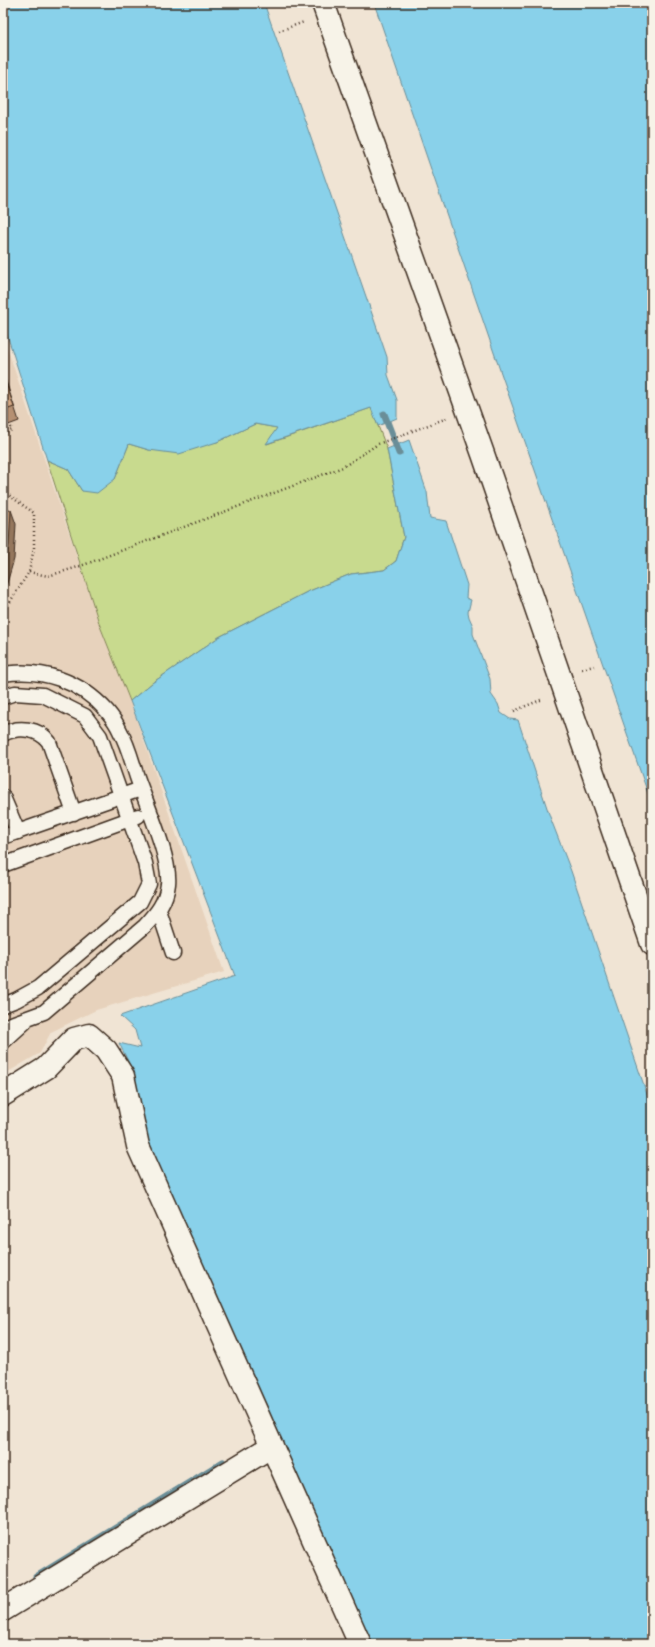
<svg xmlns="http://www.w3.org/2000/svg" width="655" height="1647" font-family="Mali,sans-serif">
  <rect width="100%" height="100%" fill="#f0e4d4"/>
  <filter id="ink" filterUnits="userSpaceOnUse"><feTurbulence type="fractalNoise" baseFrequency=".025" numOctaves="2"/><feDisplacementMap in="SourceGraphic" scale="8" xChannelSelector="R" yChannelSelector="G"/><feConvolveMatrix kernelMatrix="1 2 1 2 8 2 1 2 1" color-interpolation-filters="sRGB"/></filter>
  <g filter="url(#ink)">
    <path fill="#e7d2bc" d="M3,335L100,626L130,701L224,972L96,1010L51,1032L40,1053L3,1075Z"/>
    <path fill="#c8da8e" stroke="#828256" d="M371,408L387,449L404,537L396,561L384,570L351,574L307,592L219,637L152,683L130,701L100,626L47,460L68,469L82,491L115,479L129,444L149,450L217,442L255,424L278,428L267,444Z"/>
    <path fill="#89d1ea" stroke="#6a8e98" d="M3,3H264L387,357L388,375L397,400V418L378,426L371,408L266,444L277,428L255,424L217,442L179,454L149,450L129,444L115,479L97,493L82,491L68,469L47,460L3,322Z
      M374,3H652V805L501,373Z
      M409,440L427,492L430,518L446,521L467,585L466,598L471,600L468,612L469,617L473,626V634L490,679L491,694L498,704L501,713L510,719L518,720L550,817L571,871L652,1109V1644H370L317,1520L145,1134L132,1069L119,1043L140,1048L135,1030L120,1016L235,976L130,701L152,683L219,637L307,592L351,574L384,570L396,561L404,537L387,449Z"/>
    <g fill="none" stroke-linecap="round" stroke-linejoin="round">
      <path stroke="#6a8e98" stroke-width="7" d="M384,414L399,453
        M36,1577L223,1462"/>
      <g stroke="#3b2a1e" stroke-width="17">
        <path id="service" d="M3,674C43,668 80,681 107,711C112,717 117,724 120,731C128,745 132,762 137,777C146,803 171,859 168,884C166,902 157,913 145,926L44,1012L3,1027
          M3,697L15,693L43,695L85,716L100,736L145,863L149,884L140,902L38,988L16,1000L3,1005
          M3,734C18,726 39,728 49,742L74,813
          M3,797L18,832
          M3,837L141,789
          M3,865L138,816
          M159,911L173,953
          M3,1042L25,1022"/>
      </g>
      <g stroke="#3b2a1e" stroke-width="25">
        <path id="minor" d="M323,3L483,454L652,944
          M3,1095L46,1068L74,1039L89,1035L106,1050L123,1076L138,1146L360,1644
          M3,1610L272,1446"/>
      </g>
      <path stroke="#3b2a1e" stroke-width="2.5" stroke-dasharray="1 3" stroke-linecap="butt" d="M279,31L304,22
        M3,434L12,430L10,425
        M3,491L34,513V548L29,572L3,613
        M29,572L48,576L78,567L343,467L378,444L447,418
        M582,669L594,666
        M514,711L543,699"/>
      <use href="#service" stroke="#f7f3e8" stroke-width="14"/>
      <use href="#minor" stroke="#f7f3e8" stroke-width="22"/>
    </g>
    <path fill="#b59072" stroke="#3b2a1e" d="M3,372L19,421L3,427Z"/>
    <path fill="#94765c" stroke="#3b2a1e" d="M11,510L16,524L14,559L3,597V565Z"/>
    <path fill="#d3a884" stroke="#3b2a1e" d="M3,374L14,407L3,411Z
      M3,506L11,510L9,545L3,565Z"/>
  </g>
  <rect width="655" height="1647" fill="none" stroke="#f7f3e8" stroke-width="16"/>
  <rect x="8" y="8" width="639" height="1631" fill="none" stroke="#3b2a1e" stroke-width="1.5" filter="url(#ink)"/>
</svg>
